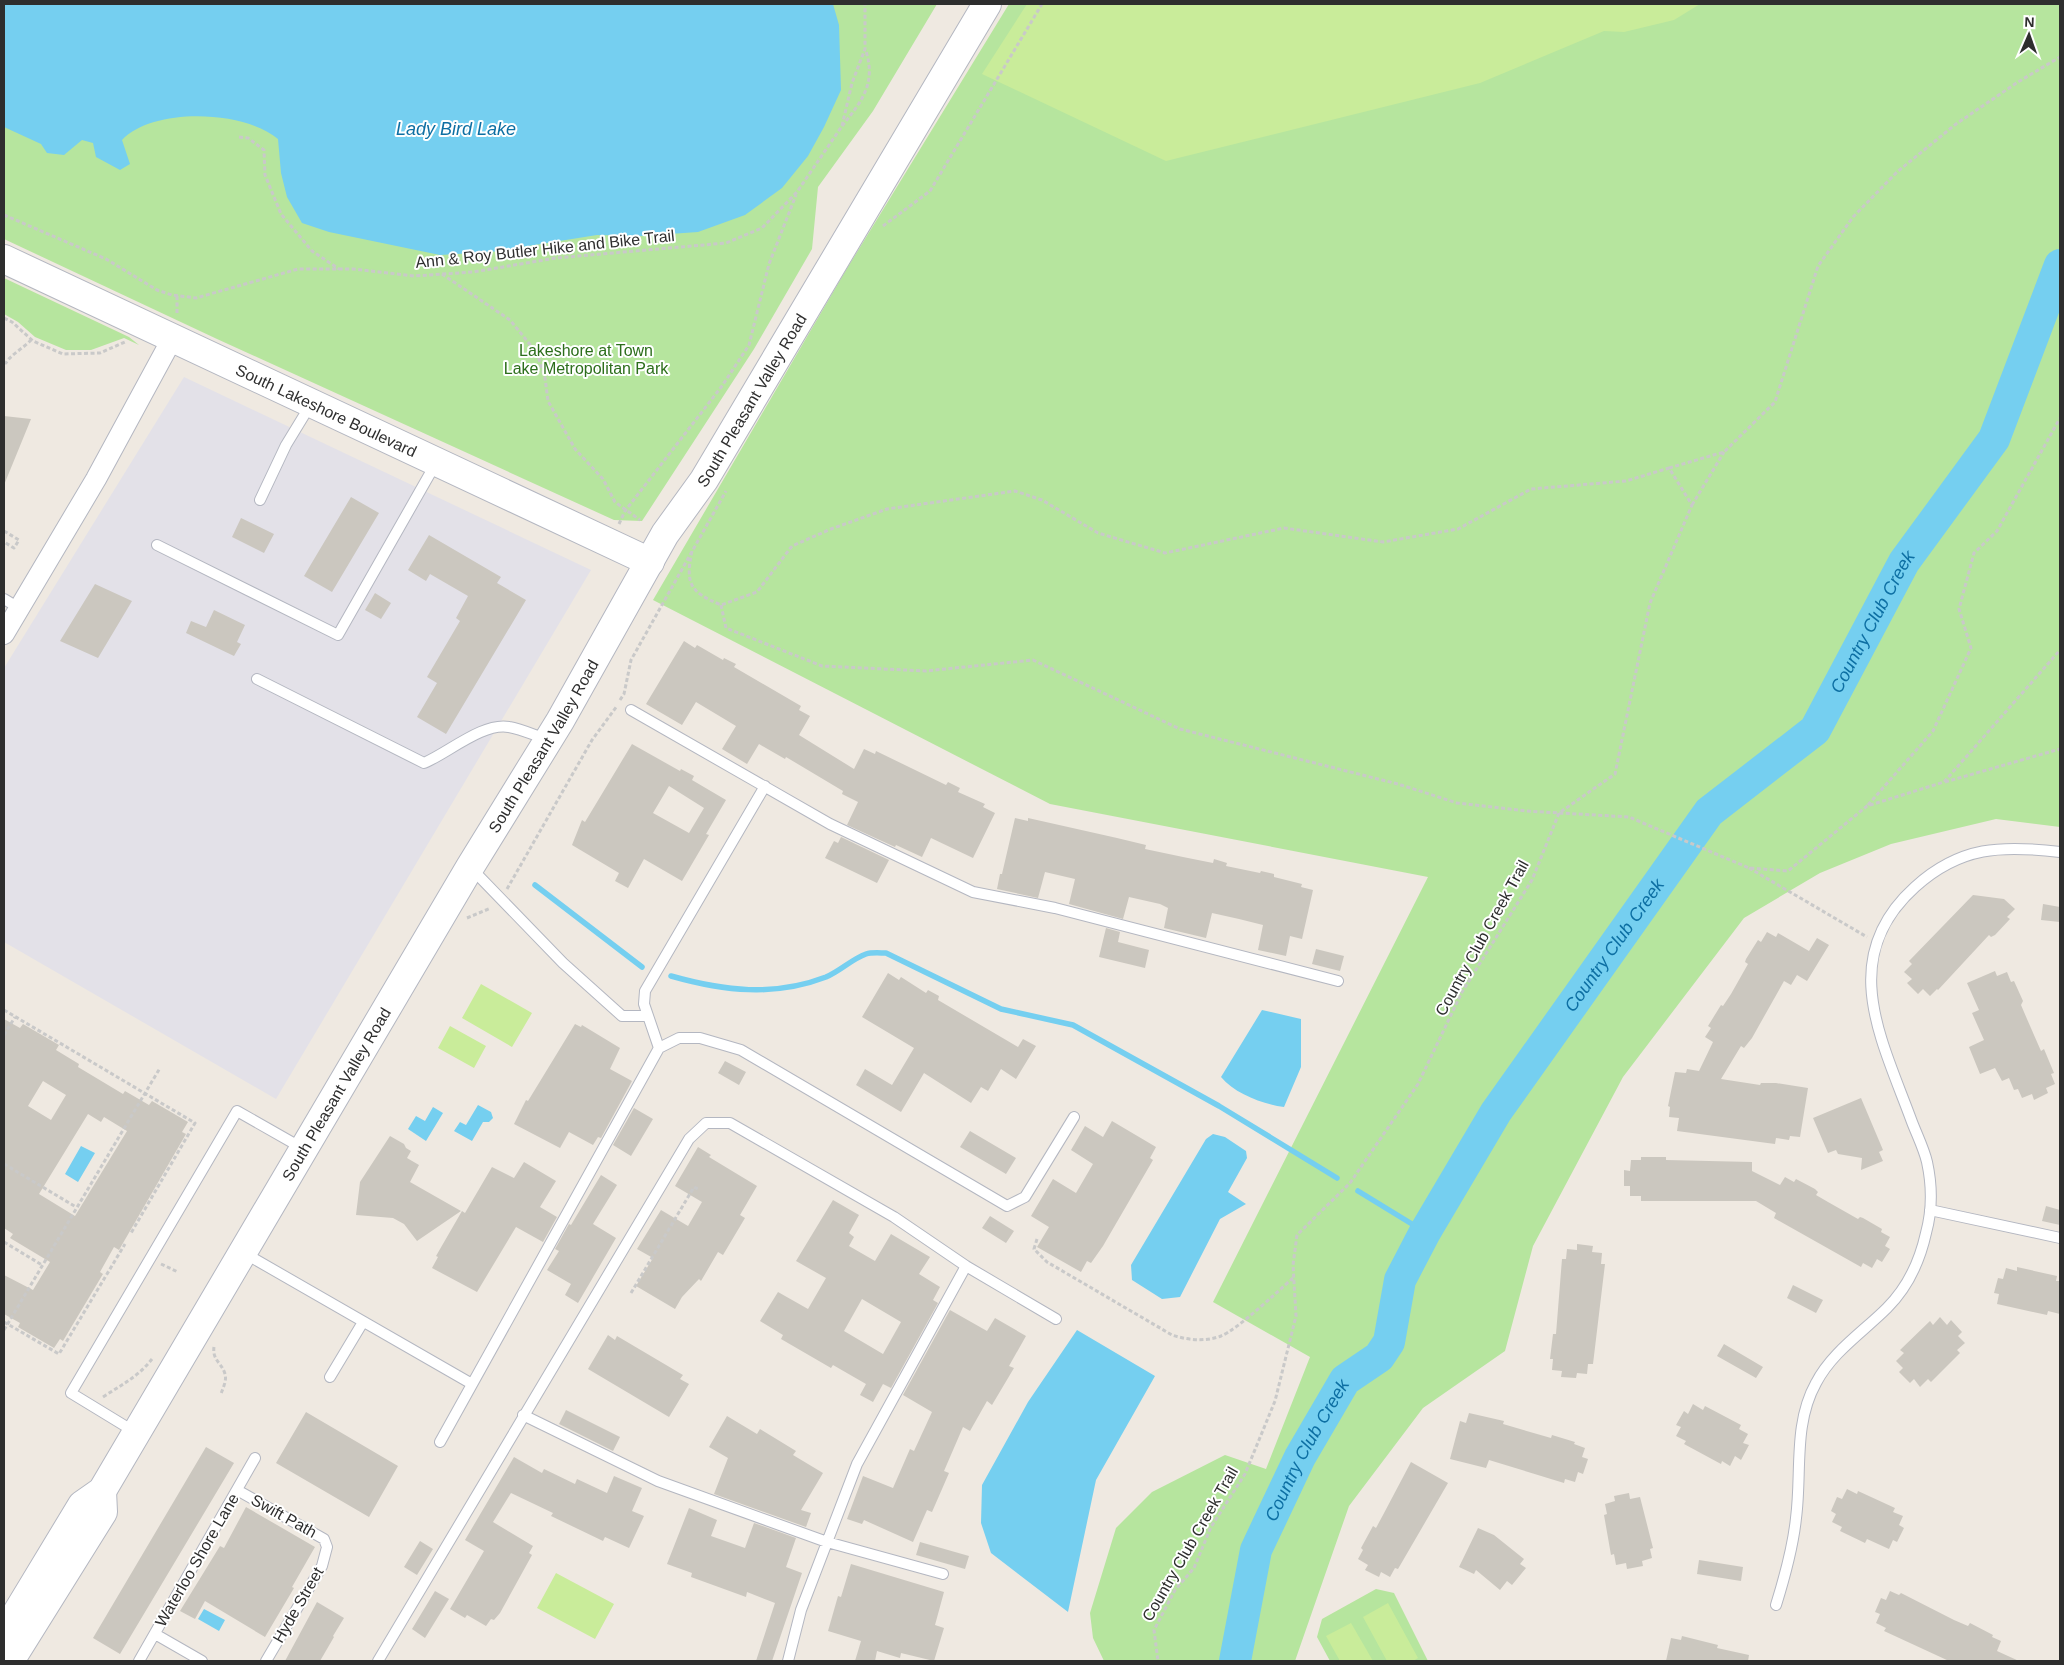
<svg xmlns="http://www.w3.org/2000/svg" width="2064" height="1665" font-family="Arial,sans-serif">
  <rect width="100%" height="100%" fill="#efe9e1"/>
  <path fill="#e3e1e8" d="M184,377L591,570L276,1099L4,942V668Z"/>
  <path fill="#b6e59e" d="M803,4H937L873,111L818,187L812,249L754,349L642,521L614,520L217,339L4,239V100Z
    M1009,4H2060V827L1996,819L1891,844L1820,873L1744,918L1623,1077L1533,1246L1505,1351L1423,1408L1349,1506L1295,1661H1104L1093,1638L1090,1613L1116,1528L1152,1492L1225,1455L1266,1469L1310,1357L1213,1302L1428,877L1050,804L653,600L846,270Z
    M4,278L129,337L139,345L124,338L91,350H66L35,337L18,322L4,314Z
    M1376,1589L1394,1593L1428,1661H1330L1317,1637L1322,1619Z"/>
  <path fill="#c9ec9a" d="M1027,4H1700L1674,20L1624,32L1604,31L1480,83L1166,161L982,74Z
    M481,984L532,1013L512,1047L462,1018Z
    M450,1026L486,1046L474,1068L438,1048Z
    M556,1573L614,1604L595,1639L537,1608Z
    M1388,1603L1418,1658L1413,1661H1387L1363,1617Z
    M1351,1623L1373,1661H1340L1326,1636Z"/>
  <path fill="#75cff0" d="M4,4H833L839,25L841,90L824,127L808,156L782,188L745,215L698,232L641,236L597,235L491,252L440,255L329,232L302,223L287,197L281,173L278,139C244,110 153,107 122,140L130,164L120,170L96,157L93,143L82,140L64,155L47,153L41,144L4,127Z
    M1262,1010L1301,1019V1067L1284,1107C1263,1104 1235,1094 1221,1077Z
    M478,1105L491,1112L493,1118L489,1122H483L472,1141L454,1131L460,1122L466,1125Z
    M433,1107L443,1113L426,1141L408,1129L416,1116L425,1121Z
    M1213,1134L1225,1137L1246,1151L1247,1158L1228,1192L1246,1204L1220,1219L1180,1297L1162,1299L1132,1280L1131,1265L1206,1139Z
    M81,1146L95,1153L78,1182L65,1174Z
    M1077,1330L1155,1376L1096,1480L1068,1612L991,1553L981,1523L982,1485L1028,1402Z
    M204,1609L225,1620L219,1631L198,1619Z"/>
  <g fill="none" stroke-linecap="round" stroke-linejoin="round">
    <path stroke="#75cff0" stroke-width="5.5" d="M535,885L642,967
      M671,976C724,991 774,997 826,977C840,971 852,959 866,954C872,952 880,953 886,953L1001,1009L1073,1025L1219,1106L1337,1178
      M1358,1191L1425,1232"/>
    <path stroke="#75cff0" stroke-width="32" id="s1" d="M1235,1661L1256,1550L1300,1457L1345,1380L1379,1357L1389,1342L1400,1280L1425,1232L1496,1112L1709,812L1815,730L1904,562L1994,439L2060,265"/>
  </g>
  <path fill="#cbc7bf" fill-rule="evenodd" d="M4,416L31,419L4,485Z
    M351,497L379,513L332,592L304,576Z
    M241,518L274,534L264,553L232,537Z
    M429,535L501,577L497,583L526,600L446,734L417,717L437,683L427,677L460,621L456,618L468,596L430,574L426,581L408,570Z
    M95,584L132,601L98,658L60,641Z
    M375,593L391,603L381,619L365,610Z
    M214,610L245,625L237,642L241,644L234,656L186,633L191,621L206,627Z
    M684,641L695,648L697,645L723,660L724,658L736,664L734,667L801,706L799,710L810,716L799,735L854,769L864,749L875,754L876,751L946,785L948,782L960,788L958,792L985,804L983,807L995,813L973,858L931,838L922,857L896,845L895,847L847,825L858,802L842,794L843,791L786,757L785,759L759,744L747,764L722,749L736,726L696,702L682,725L646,704Z
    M632,744L680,771L681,769L694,776L692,780L726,800L706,834L709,835L682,881L644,859L628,888L615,881L619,873L572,845L582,820L585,822ZM669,786L704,808L689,833L653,813Z
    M1015,818L1028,821V818L1117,838L1146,845L1145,849L1183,857L1213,863L1214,859L1227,863L1226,866L1260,873L1261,871L1274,874V877L1302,884L1301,887L1313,890L1302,939L1290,936L1286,956L1258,950L1263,925L1239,919L1212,913L1206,938L1164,928L1168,908L1160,904L1129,897L1123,919L1069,904L1075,879L1045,872L1038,898L997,889L1000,874H1002Z
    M841,837L889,860L877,883L825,858L834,841L838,843Z
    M1973,895L2004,899L2015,909L2007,917L2010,919L1995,935L1991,937L1989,935L1938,990L1937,989L1930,996L1923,989L1918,994L1907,983L1912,979L1904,972L1912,964L1909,961Z
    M2043,904L2060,907V922L2041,920Z
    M1106,928L1120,932L1118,942L1149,950L1145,968L1099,957Z
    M1767,932L1776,937L1778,933L1809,951L1817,938L1829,945L1807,981L1797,975L1791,985L1784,981L1752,1038L1744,1048L1741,1046L1721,1079L1760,1085L1761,1083H1776L1808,1088L1800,1137L1790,1136L1789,1140L1776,1138L1775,1144L1677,1131L1679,1118L1669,1117L1670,1107L1668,1106L1675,1072L1686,1073L1687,1069L1699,1071L1713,1042L1705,1037L1711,1028L1708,1026L1721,1005L1723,1006L1731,994L1748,964L1745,962L1746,959L1758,940L1761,942Z
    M1316,949L1344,956L1340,971L1312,964Z
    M1995,971L1997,976L2007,972L2011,982L2014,981L2023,1001L2021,1005L2027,1019L2041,1051L2044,1049L2054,1073L2051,1074L2055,1084L2046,1088L2048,1093L2034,1100L2032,1094L2022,1098L2018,1089L2014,1090L2009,1078L2002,1081L1995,1068L1980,1074L1969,1047L1984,1040L1972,1013L1979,1010L1967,983Z
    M888,973L899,980L901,977L926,993L928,990L939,996L938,1000L1018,1047L1023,1039L1036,1046L1016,1079L1001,1069L988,1091L981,1087L971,1103L924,1073L901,1112L856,1085L865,1069L892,1085L914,1048L862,1017Z
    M4,1019L20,1028L23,1024L59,1045L56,1050L79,1064L78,1067L123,1094L125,1091L149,1105L152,1101L188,1122L182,1132L186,1134L119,1250L114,1247L100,1272L103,1274L63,1341L60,1339L54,1348L18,1327L20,1323L4,1314V1275L33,1290L50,1262L10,1238L13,1234L4,1228ZM43,1081L66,1095L51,1120L28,1106ZM88,1114L101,1122L104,1117L127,1131L75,1216L39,1194Z
    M575,1024L581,1027L582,1025L620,1048L610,1069L632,1081L601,1138L598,1137L593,1145L569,1132L560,1148L514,1124L526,1100L528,1101Z
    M725,1061L746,1072L739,1085L718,1073Z
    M1861,1098L1883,1150L1879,1152L1883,1161L1861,1170L1862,1158L1838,1154L1836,1150L1828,1153L1813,1118Z
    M634,1108L653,1119L631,1156L613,1145Z
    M1112,1121L1156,1147L1150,1158L1153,1160L1103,1246L1091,1263L1087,1261L1081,1272L1037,1247L1049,1227L1031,1216L1053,1179L1076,1193L1093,1164L1071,1150L1085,1126L1103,1137Z
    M970,1131L1016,1158L1006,1174L960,1147Z
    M390,1136L404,1144L406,1148L411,1151L407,1158L419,1165L410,1182L461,1211L417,1241L404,1224L393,1218L356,1215L360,1182Z
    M698,1147L711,1155L709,1157L757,1186L740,1215L745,1218L723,1255L718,1252L701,1281L699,1279L682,1297L675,1309L636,1286L653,1258L637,1249L661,1210L688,1226L702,1202L675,1186Z
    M1641,1157H1666V1160L1752,1162V1171L1780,1185L1785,1177L1794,1182L1796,1179L1815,1189L1818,1192L1816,1195L1828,1202L1858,1219L1860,1217L1863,1218L1882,1229L1881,1232L1890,1237L1885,1246L1890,1249L1882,1262L1877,1259L1872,1268L1863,1263L1861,1267L1774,1218L1776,1213L1756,1201H1641V1196H1630V1186H1624V1170L1630,1171L1631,1160H1641Z
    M524,1162L556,1181L540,1207L557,1217L543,1242L516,1227L477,1292L432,1268L438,1257L436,1256L462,1211L465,1213L492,1167L514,1178Z
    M601,1175L617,1185L593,1224L616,1238L578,1303L565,1295L571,1284L547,1270L559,1251L555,1249L569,1224L571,1225Z
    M833,1200L859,1215L849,1233L854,1237L849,1246L875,1261L891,1234L930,1257L919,1274L940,1287L933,1300L938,1303L891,1388L883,1384L873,1402L860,1395L866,1384L833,1365L831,1368L781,1339L783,1335L760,1321L778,1292L808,1309L826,1278L796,1261ZM862,1299L901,1322L883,1354L844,1331Z
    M2046,1206L2060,1210V1225L2042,1221Z
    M990,1216L1014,1231L1006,1243L982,1228Z
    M1577,1244L1593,1246L1592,1252L1602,1253L1601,1264H1605L1593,1364H1588L1587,1374L1577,1373L1576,1378L1561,1377L1562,1371L1552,1370L1553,1359H1550L1553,1334H1556L1562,1259H1566L1567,1249L1577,1250Z
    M2017,1267L2057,1276L2056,1281H2060V1314L2048,1311L2047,1315L1997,1304L1999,1294L1994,1293L1998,1278L2003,1279L2006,1268L2017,1271Z
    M1793,1285L1823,1300L1816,1313L1787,1298Z
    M950,1310L987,1331L995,1318L1026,1336L1009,1366L1014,1368L992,1405L987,1401L970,1431L963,1427L944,1471L949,1473L932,1512L927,1510L913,1542L864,1520L862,1524L847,1519L863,1476L893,1488L910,1449L914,1451L932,1412L903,1395Z
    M1940,1317L1947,1325L1951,1320L1962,1332L1958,1336L1965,1343L1957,1350L1960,1353L1931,1382L1928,1379L1920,1387L1914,1379L1910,1383L1899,1372L1903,1368L1896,1361L1904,1353L1900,1350L1930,1321L1933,1325Z
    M608,1335L615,1340L617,1336L683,1375L680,1379L689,1384L669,1417L588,1369Z
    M1724,1344L1763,1367L1756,1378L1717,1356Z
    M1693,1404L1703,1410L1705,1406L1741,1425L1739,1429L1748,1434L1743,1443L1749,1445L1741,1460L1735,1456L1730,1466L1722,1461L1721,1464L1684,1444L1686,1441L1676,1436L1681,1427L1676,1425L1684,1411L1688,1414Z
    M566,1410L620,1437L613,1451L559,1424Z
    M306,1412L398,1466L369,1517L276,1463Z
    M1469,1413L1504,1421L1503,1424L1551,1438L1552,1435L1575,1442L1574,1444L1585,1448L1582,1457L1588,1459L1583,1474L1578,1472L1575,1482L1565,1479L1564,1483L1489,1460L1486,1468L1450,1459L1460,1421L1466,1423Z
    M727,1416L757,1434L760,1429L796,1451L793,1455L823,1473L801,1510L811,1513L806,1527L714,1494L728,1458L709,1447Z
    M206,1447L234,1463L120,1654L93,1638Z
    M514,1457L542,1473L544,1469L575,1484L577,1479L607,1493L614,1476L642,1488L632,1511L644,1516L629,1548L605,1537L603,1541L551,1516L553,1513L511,1493L493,1522L533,1546L529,1553L532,1555L500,1613L494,1620L491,1619L486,1626L467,1615L465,1618L450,1609L484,1551L465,1540Z
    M1411,1462L1448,1483L1398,1569L1395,1568L1390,1577L1381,1572L1379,1577L1365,1570L1368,1565L1358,1559L1363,1550L1361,1548L1373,1526L1376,1528L1383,1515Z
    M1847,1489L1857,1494L1858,1491L1895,1508L1893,1512L1903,1516L1899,1525L1904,1528L1897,1542L1893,1540L1889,1549L1867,1539L1865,1543L1840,1531L1842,1527L1832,1522L1836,1514L1831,1511L1837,1497L1842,1499Z
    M1629,1493L1630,1499L1640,1497L1653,1548L1650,1549L1652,1558L1642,1561L1643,1566L1627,1569L1626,1563L1616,1565L1614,1554L1611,1555L1604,1515L1607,1514L1605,1504L1615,1501L1614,1496Z
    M246,1507L315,1547L292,1587L294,1588L265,1637L205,1601L195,1619L180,1611L220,1546L224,1548Z
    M689,1508L717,1520L711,1536L745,1548L754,1523L796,1538L786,1567L802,1573L772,1661H756L775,1603L747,1592L746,1597L691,1577L692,1573L667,1564Z
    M1478,1528L1494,1535L1524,1559L1520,1564L1526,1568L1512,1585L1507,1581L1500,1590L1476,1570L1474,1574L1459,1567Z
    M420,1541L433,1549L417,1575L404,1567Z
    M920,1542L969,1556L965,1569L916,1555Z
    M1699,1560L1743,1567L1741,1581L1697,1574Z
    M851,1564L944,1592L935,1625L944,1628L934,1661L901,1653L900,1658L877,1651L875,1661H855L861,1641L828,1631L838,1596L841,1597Z
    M435,1591L449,1599L425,1638L412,1629Z
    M1890,1591L1899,1595L1901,1593L1954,1620L1968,1626L1970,1623L1993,1635L1992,1637L2001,1641L1997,1651L2019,1661H1949L1884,1631L1886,1628L1876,1623L1880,1614L1875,1612L1881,1598L1886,1600Z
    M317,1602L344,1618L333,1636L334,1637L320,1661H285Z
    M1682,1636L1718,1645L1717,1648L1749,1655L1748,1661H1666L1671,1638L1681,1640Z"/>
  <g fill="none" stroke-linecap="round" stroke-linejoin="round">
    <g stroke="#b4b7c1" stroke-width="12">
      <path id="service" d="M260,500L286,445L311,404
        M157,545L338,635L436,463
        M4,599L19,608
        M257,679L424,763C448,753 483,722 509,727C521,729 534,735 546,739
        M631,710L830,824L973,892L1055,908L1338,981
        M471,868L563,963L622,1016H647
        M659,1048L644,1004L645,991L765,786
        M1930,1210L2060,1238
        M244,1253L472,1384
        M330,1377L363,1322
        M523,1415L658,1481L827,1542L943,1574
        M135,1432L71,1393L237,1111L302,1148
        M440,1442L659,1048L679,1038H700L741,1050L1007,1206L1025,1197L1074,1117
        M237,1490L324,1539L327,1547L322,1566L266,1661
        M1776,1605C1785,1576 1793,1548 1796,1518C1802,1473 1793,1424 1816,1383C1832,1352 1863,1332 1887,1308C1907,1288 1920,1260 1926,1233C1932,1211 1932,1185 1927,1162C1924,1149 1917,1135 1912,1122C1882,1040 1836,958 1915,887C1960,846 2002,845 2060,852
        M155,1634L202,1661
        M139,1661L255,1458
        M378,1661L689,1139L706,1123H730L894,1217L966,1266L1056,1319
        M788,1661L801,1610L857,1464L966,1266"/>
    </g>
    <g stroke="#b4b7c1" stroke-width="22">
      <path id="minor" d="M4,634L96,479L172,339"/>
    </g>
    <g stroke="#b4b7c1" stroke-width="30">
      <g id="secondary">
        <path id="s2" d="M4,259L650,562"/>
        <path id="s3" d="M4,1634L82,1505L102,1491L470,867L560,721L665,534L704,480L987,4"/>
        <path d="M10,1661L103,1512L102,1491"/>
      </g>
    </g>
    <path stroke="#c9c9c9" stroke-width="3" stroke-dasharray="4 2.5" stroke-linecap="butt" d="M842,126C862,101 876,84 866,51
      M239,137L248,138L264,150L265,175L281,214L312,251L339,269
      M4,215L106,259L157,290L172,295L196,298L298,269H353L414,276L473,272L556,258L726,243L762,228L797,192L842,126L852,83L865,49V4
      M883,226L930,191L1042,4
      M442,274L510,320L537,353L545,378L548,401L575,449L603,479L615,502L640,520
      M177,296V315
      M4,318L12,322L33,341L63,354L100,353L125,342
      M4,363H6C9,356 25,347 32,339
      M1669,468L1724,452L1775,402L1818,266L1853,217L1897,172L1956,124L2018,82L2060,57
      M1692,505L1724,452
      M619,524L625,511L722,386L749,345L769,264L796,195
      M4,531L19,540L14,548L4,542
      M692,551C685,584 690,592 721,605L757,592L792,546L831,529L887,509L1015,491L1042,500L1098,533L1165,553L1284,528L1383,542L1458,529L1531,489L1626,481L1669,468L1692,505L1650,603L1615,774L1559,813L1532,880L1462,992L1418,1084L1350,1183L1297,1235L1293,1265L1296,1316L1275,1401L1245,1474L1211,1527L1194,1568L1175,1590L1154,1630L1158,1661
      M721,605L726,628L822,666L926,671L1033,660L1180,729L1398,784L1457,803L1526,811L1629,817L1749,868L1788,871L1867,806L1944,782L2060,650
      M620,700L624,694L631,660L726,491
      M1945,782L2060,749
      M1868,805L1933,731L1971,648L1959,609L1974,553L1997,531L2060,418
      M1749,868L1867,937
      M507,889L592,740L617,706
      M467,918L491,908
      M4,1010L195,1123L131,1233
      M4,1035L15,1017
      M4,1164L76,1207
      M1037,1239L1034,1249L1047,1262L1172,1335C1187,1340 1205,1342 1221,1336C1238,1329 1277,1292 1293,1278
      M4,1242L42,1265
      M161,1264L178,1272
      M631,1293L694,1187L698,1189
      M4,1322L59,1354L125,1244
      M4,1330L160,1068
      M214,1347C212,1360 222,1363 225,1374C227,1380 223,1388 221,1394
      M103,1397C121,1385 138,1377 152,1359"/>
    <use href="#service" stroke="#fff" stroke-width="10"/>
    <use href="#minor" stroke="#fff" stroke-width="20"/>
    <use href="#secondary" stroke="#fff" stroke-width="28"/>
  </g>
  <g text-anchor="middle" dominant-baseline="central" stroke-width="4" stroke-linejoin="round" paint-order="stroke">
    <g font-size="16" fill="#2e2e2e" stroke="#fff">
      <text transform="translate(545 249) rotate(-6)">Ann &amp; Roy Butler Hike and Bike Trail</text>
      <text stroke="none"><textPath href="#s3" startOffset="1445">South Pleasant Valley Road</textPath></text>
      <text stroke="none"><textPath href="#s2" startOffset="356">South Lakeshore Boulevard</textPath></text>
      <text stroke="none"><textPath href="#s3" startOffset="1041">South Pleasant Valley Road</textPath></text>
      <text transform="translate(1482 938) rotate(-61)">Country Club Creek Trail</text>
      <text stroke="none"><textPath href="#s3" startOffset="636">South Pleasant Valley Road</textPath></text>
      <text transform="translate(284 1516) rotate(29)">Swift Path</text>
      <text transform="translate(1190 1544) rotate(-60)">Country Club Creek Trail</text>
      <text transform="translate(197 1560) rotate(-60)">Waterloo Shore Lane</text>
      <text transform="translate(298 1605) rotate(-60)">Hyde Street</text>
    </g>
    <g font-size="16" fill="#2c6e1b" stroke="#fff">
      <text x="586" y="350">Lakeshore at Town<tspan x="586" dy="18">Lake Metropolitan Park</tspan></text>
    </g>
    <g font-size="18" font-style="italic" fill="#0d6fa3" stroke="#fff">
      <text x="456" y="129">Lady Bird Lake</text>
      <text stroke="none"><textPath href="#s1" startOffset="1245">Country Club Creek</textPath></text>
      <text stroke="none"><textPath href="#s1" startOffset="825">Country Club Creek</textPath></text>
      <text stroke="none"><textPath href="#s1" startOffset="225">Country Club Creek</textPath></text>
    </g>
  </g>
  <rect width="2064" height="1665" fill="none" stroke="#2e2e2e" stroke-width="10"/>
  <g transform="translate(2029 35) rotate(2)" stroke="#ffffff" stroke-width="4" paint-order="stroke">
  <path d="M0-4L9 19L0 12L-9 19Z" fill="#2e2e2e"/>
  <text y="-8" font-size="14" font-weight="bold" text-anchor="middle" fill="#2e2e2e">N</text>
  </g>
</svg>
